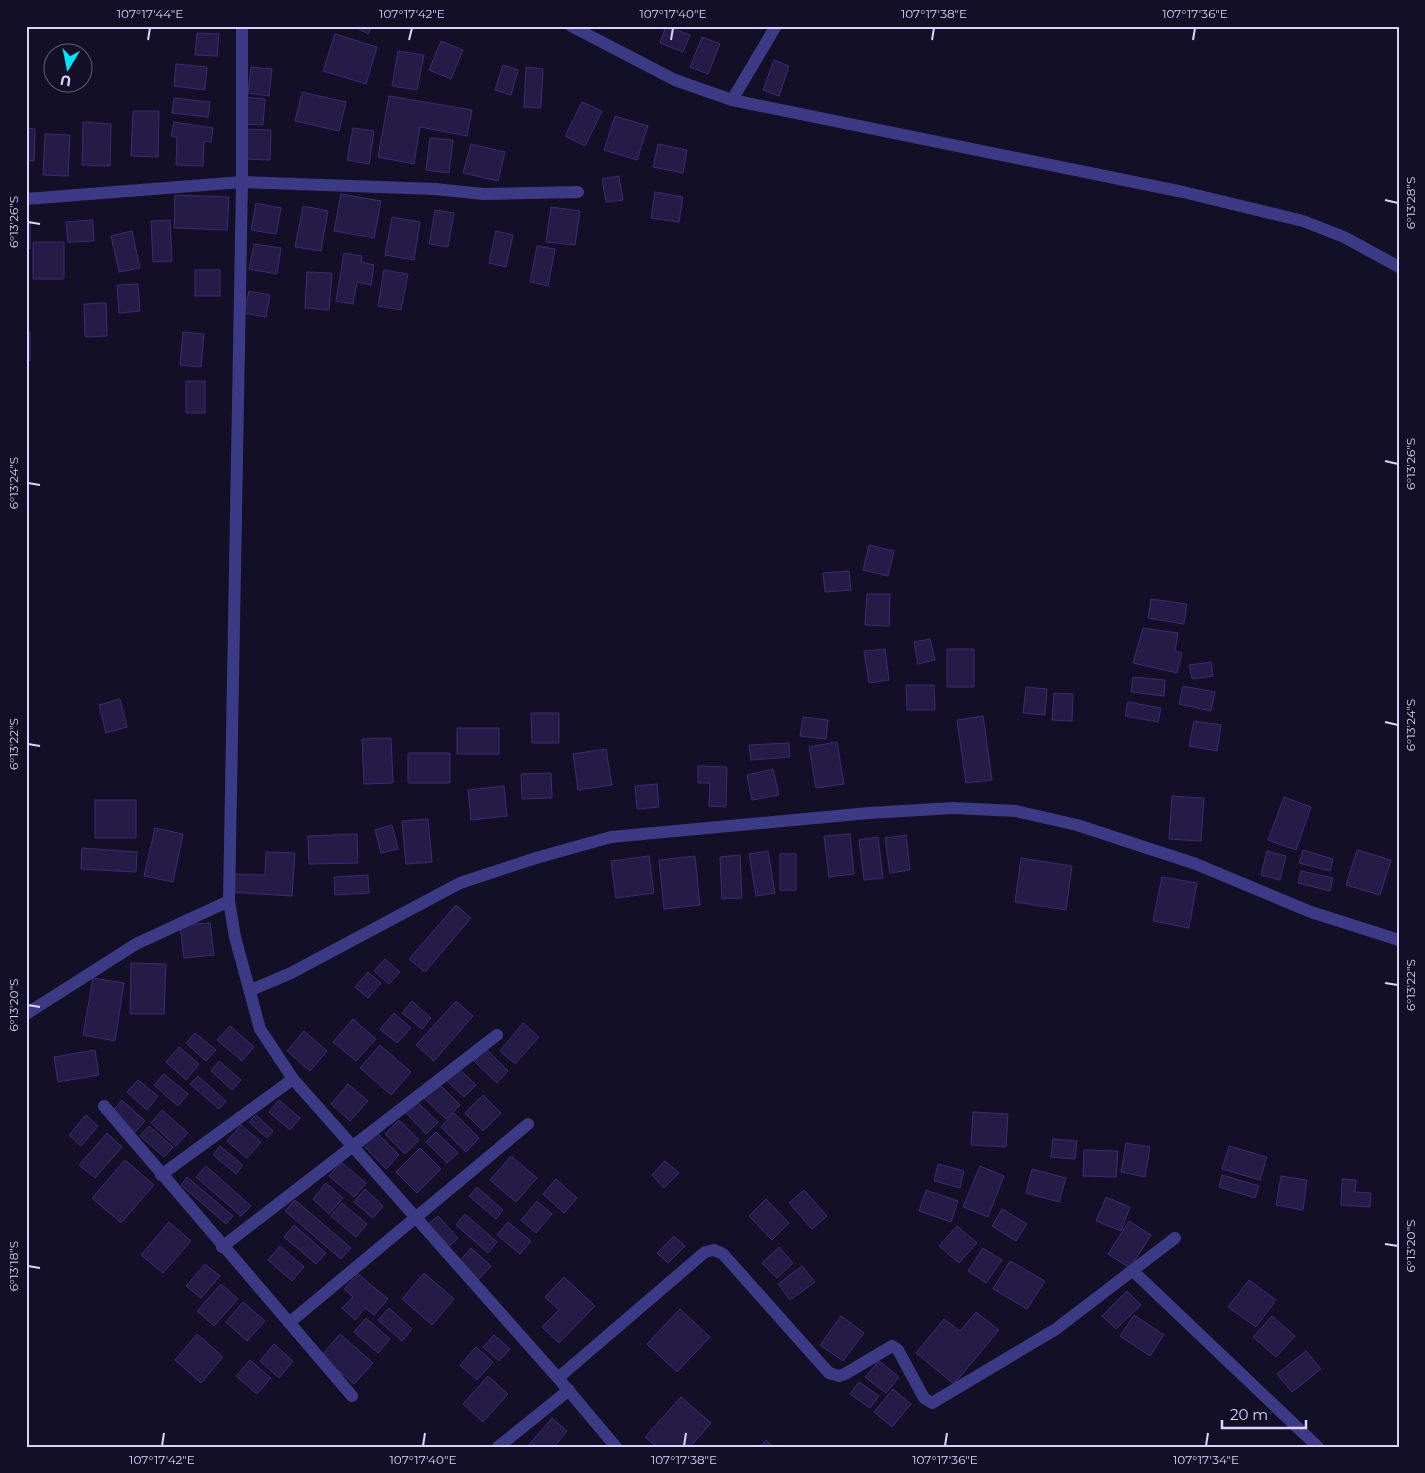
<svg xmlns="http://www.w3.org/2000/svg" width="1425" height="1473" font-family="Montserrat,sans-serif">
  <rect width="100%" height="100%" fill="#130f26"/>
  <path fill="#241b47" stroke="#3b2d73" d="M354,26H372L368,34Z
    M666,26L690,35L683,52L660,43Z
    M197,33L219,34L217,56L195,55Z
    M335,34L377,47L366,84L323,71Z
    M702,37L720,44L708,74L690,67Z
    M441,41L463,50L451,79L429,70Z
    M398,51L424,55L417,90L392,86Z
    M774,60L789,66L779,96L763,90Z
    M176,64L207,67L205,90L174,86Z
    M503,65L518,70L511,95L495,90Z
    M251,67L272,69L269,96L248,93Z
    M526,67L543,69L541,108L524,107Z
    M302,92L346,102L339,131L295,121Z
    M389,96L472,110L467,136L420,127L414,164L378,157Z
    M245,97L265,99L263,125L243,124Z
    M174,98L210,102L208,117L172,113Z
    M582,102L602,111L585,146L565,136Z
    M133,111H159L158,157L131,156Z
    M615,116L648,126L637,160L604,150Z
    M83,122L111,124L110,166L82,165Z
    M174,122L213,128L211,142L204,141L203,166L176,165L177,137L171,136Z
    M26,128L35,129L34,161L26,160Z
    M353,128L374,131L369,164L347,160Z
    M244,129L271,130L270,160L244,159Z
    M45,134L70,135L68,176L43,175Z
    M430,138L453,140L449,173L426,170Z
    M471,144L505,152L498,181L463,173Z
    M658,144L687,150L683,173L653,167Z
    M619,176L623,200L606,202L602,179Z
    M655,192L683,197L679,222L651,218Z
    M341,194L381,201L374,238L334,231Z
    M175,195L229,197L227,230L174,228Z
    M256,203L281,208L276,234L251,230Z
    M303,206L328,211L321,251L295,247Z
    M551,207L580,211L575,245L546,242Z
    M435,210L454,213L448,247L429,244Z
    M392,217L420,222L414,260L385,255Z
    M93,220L94,241L68,242L66,222Z
    M170,220L172,261L153,262L151,221Z
    M26,222H30V249H26Z
    M132,231L140,268L119,272L111,236Z
    M496,231L513,235L506,267L489,263Z
    M33,242H64V279H33Z
    M254,244L281,248L277,274L249,269Z
    M537,246L555,249L548,286L530,282Z
    M344,253L362,256L361,262L374,265L371,285L357,282L353,304L336,301Z
    M195,270H220V296H195Z
    M384,270L408,274L401,310L378,306Z
    M307,272L332,273L329,310L305,308Z
    M138,284L140,311L119,313L117,285Z
    M249,291L270,295L266,317L244,313Z
    M106,303L107,336L85,337L84,304Z
    M26,332H30V361H26Z
    M183,332L204,334L201,367L180,365Z
    M186,381H205V413H186Z
    M869,545L894,551L888,576L863,570Z
    M849,571L851,590L825,592L823,573Z
    M867,594H890L889,626L865,625Z
    M1151,599L1187,604L1184,624L1148,618Z
    M1143,628L1178,633L1175,651L1182,653L1177,673L1133,663Z
    M930,639L935,660L918,664L914,642Z
    M885,649L889,680L869,683L864,651Z
    M947,649H974V687H947Z
    M1211,662L1213,676L1192,679L1189,665Z
    M1133,677L1165,680L1164,696L1131,692Z
    M906,685H934L935,710H907Z
    M1183,686L1215,692L1211,711L1179,704Z
    M1026,687L1047,689L1045,715L1023,713Z
    M1054,693L1073,694L1072,721L1052,720Z
    M120,699L127,727L106,733L99,705Z
    M1128,702L1161,708L1158,722L1125,716Z
    M531,713H559V743H532Z
    M983,716L992,780L966,783L957,720Z
    M803,717L828,720L826,739L800,736Z
    M1194,721L1221,725L1217,751L1189,746Z
    M457,728H499V754H457Z
    M391,738L393,783L364,784L362,739Z
    M837,742L844,784L816,788L809,747Z
    M789,743L790,757L751,760L749,745Z
    M606,749L612,785L578,790L573,754Z
    M408,753H450V783H408Z
    M698,766L727,767L726,807L709,806L710,783H698Z
    M773,769L779,795L752,800L747,775Z
    M551,773L552,798L522,799L521,774Z
    M657,784L659,807L637,809L635,786Z
    M504,786L507,816L471,820L468,790Z
    M1172,796L1204,798L1201,841L1169,839Z
    M1284,797L1311,807L1296,850L1268,840Z
    M95,800H136V838H95Z
    M428,819L432,862L406,864L402,821Z
    M392,825L398,849L381,853L375,830Z
    M155,828L183,834L173,882L144,876Z
    M357,834L358,863L309,864L308,836Z
    M850,834L854,874L829,877L824,836Z
    M906,835L910,870L890,873L885,838Z
    M878,837L883,878L864,880L859,840Z
    M82,848L137,852L136,872L81,869Z
    M1303,850L1333,859L1330,871L1299,863Z
    M1357,850L1391,860L1380,895L1346,885Z
    M768,851L775,893L756,896L749,854Z
    M1267,851L1286,856L1280,880L1261,875Z
    M266,852L295,853L292,896L229,892L231,874L265,875Z
    M780,854H796V890H780Z
    M740,855L742,898L722,899L720,857Z
    M649,856L654,893L616,898L611,861Z
    M695,856L700,905L664,909L659,860Z
    M1021,858L1072,866L1066,910L1015,902Z
    M1301,871L1333,878L1330,891L1298,883Z
    M368,875L369,893L335,895L334,877Z
    M1162,877L1197,883L1189,928L1153,921Z
    M456,905L471,918L425,972L409,959Z
    M210,923L214,955L184,958L180,925Z
    M385,959L400,972L389,984L374,971Z
    M131,963L166,964L164,1014H130Z
    M368,972L381,983L368,998L355,987Z
    M93,978L124,983L115,1041L83,1035Z
    M412,1001L431,1018L422,1029L402,1013Z
    M456,1001L473,1016L434,1061L416,1045Z
    M394,1013L411,1028L397,1043L380,1029Z
    M353,1019L376,1039L356,1061L333,1042Z
    M523,1023L539,1037L515,1064L500,1051Z
    M230,1026L254,1047L242,1061L217,1040Z
    M304,1031L327,1051L310,1071L287,1051Z
    M195,1033L216,1050L206,1061L186,1043Z
    M380,1045L411,1072L391,1095L360,1068Z
    M179,1047L199,1064L186,1080L166,1062Z
    M486,1049L508,1071L497,1083L474,1061Z
    M95,1050L99,1075L58,1082L54,1057Z
    M219,1061L241,1080L232,1090L211,1071Z
    M457,1067L476,1085L464,1097L445,1079Z
    M164,1074L188,1094L178,1106L154,1085Z
    M198,1076L226,1101L219,1109L190,1084Z
    M138,1080L158,1096L147,1110L127,1092Z
    M438,1083L460,1105L446,1119L423,1097Z
    M348,1084L368,1101L350,1121L331,1104Z
    M483,1095L501,1113L483,1131L465,1113Z
    M122,1100L145,1121L135,1132L112,1112Z
    M279,1100L300,1118L290,1130L269,1112Z
    M416,1101L438,1122L426,1134L405,1112Z
    M162,1110L188,1133L176,1146L151,1123Z
    M973,1112L1008,1114L1006,1147L971,1145Z
    M454,1113L479,1138L466,1152L441,1127Z
    M86,1115L98,1126L81,1146L69,1135Z
    M256,1115L273,1131L267,1138L249,1122Z
    M399,1120L419,1140L405,1154L385,1134Z
    M241,1125L261,1142L247,1158L227,1141Z
    M149,1126L173,1147L164,1157L140,1136Z
    M376,1132L399,1155L386,1169L363,1145Z
    M436,1132L458,1153L447,1163L426,1142Z
    M107,1133L122,1147L95,1178L79,1165Z
    M1053,1139L1077,1141L1075,1159L1051,1157Z
    M1126,1143L1150,1147L1145,1177L1121,1172Z
    M220,1146L243,1165L236,1174L213,1155Z
    M1229,1146L1267,1157L1260,1180L1222,1169Z
    M420,1148L441,1169L417,1193L396,1172Z
    M1084,1150L1118,1151L1116,1177L1083,1176Z
    M511,1156L537,1178L516,1202L490,1180Z
    M125,1160L154,1185L121,1223L92,1198Z
    M665,1161L679,1173L664,1188L652,1175Z
    M341,1162L366,1183L354,1197L329,1176Z
    M938,1164L964,1171L960,1188L934,1181Z
    M206,1166L251,1206L241,1216L196,1177Z
    M980,1166L1004,1176L988,1217L963,1207Z
    M1032,1169L1066,1178L1059,1202L1026,1193Z
    M1222,1175L1259,1186L1255,1198L1219,1187Z
    M1281,1176L1307,1180L1303,1210L1276,1205Z
    M187,1177L233,1216L226,1224L181,1185Z
    M556,1179L577,1198L564,1213L543,1194Z
    M1342,1179L1356,1180L1355,1192L1371,1193L1370,1207L1341,1205Z
    M326,1183L343,1198L329,1214L313,1199Z
    M477,1187L503,1210L496,1219L469,1196Z
    M365,1189L383,1206L373,1218L354,1202Z
    M804,1190L827,1216L812,1229L789,1203Z
    M926,1190L958,1201L951,1222L919,1211Z
    M1106,1197L1130,1207L1121,1231L1096,1221Z
    M766,1199L789,1223L772,1240L749,1216Z
    M295,1200L351,1248L341,1259L285,1211Z
    M537,1201L552,1214L536,1233L521,1220Z
    M342,1203L367,1224L356,1237L331,1216Z
    M1002,1209L1027,1224L1016,1241L992,1226Z
    M465,1214L497,1242L488,1253L456,1225Z
    M438,1216L458,1238L448,1247L427,1225Z
    M1129,1221L1151,1235L1130,1268L1108,1254Z
    M169,1222L191,1241L163,1273L141,1255Z
    M508,1222L531,1241L520,1254L497,1235Z
    M294,1225L326,1253L316,1264L284,1237Z
    M957,1226L977,1243L959,1263L939,1246Z
    M674,1236L685,1246L668,1263L657,1253Z
    M280,1246L304,1267L292,1281L268,1260Z
    M779,1247L793,1263L777,1278L762,1263Z
    M471,1248L491,1266L478,1280L458,1263Z
    M983,1248L1002,1260L986,1283L968,1271Z
    M1010,1261L1045,1281L1027,1309L993,1289Z
    M205,1264L220,1276L201,1298L186,1286Z
    M802,1266L815,1282L790,1300L778,1284Z
    M424,1273L454,1299L432,1325L402,1299Z
    M358,1274L388,1299L374,1315L365,1308L355,1320L342,1308L353,1297L344,1289Z
    M564,1277L595,1306L559,1343L542,1327L559,1310L545,1297Z
    M1249,1280L1276,1300L1256,1327L1228,1307Z
    M221,1284L238,1299L214,1326L197,1311Z
    M1127,1291L1141,1305L1116,1329L1102,1316Z
    M243,1302L265,1321L247,1341L226,1322Z
    M389,1308L412,1329L402,1341L378,1320Z
    M680,1309L710,1337L677,1372L647,1344Z
    M976,1312L999,1330L954,1384L916,1353L944,1319L960,1331Z
    M1134,1315L1164,1335L1150,1356L1120,1336Z
    M841,1316L864,1333L843,1361L820,1345Z
    M1272,1316L1295,1336L1276,1357L1253,1337Z
    M366,1318L390,1339L378,1353L354,1332Z
    M197,1334L223,1357L201,1383L175,1360Z
    M340,1334L373,1363L354,1384L321,1356Z
    M494,1335L510,1349L499,1361L483,1347Z
    M274,1344L293,1361L279,1378L260,1361Z
    M476,1347L493,1362L477,1380L460,1365Z
    M1306,1351L1321,1369L1292,1392L1277,1374Z
    M250,1360L271,1378L257,1394L236,1376Z
    M879,1361L899,1377L886,1393L865,1377Z
    M488,1376L508,1394L483,1422L463,1404Z
    M859,1382L879,1396L870,1408L850,1394Z
    M893,1389L911,1404L892,1427L874,1412Z
    M681,1397L711,1423L690,1447H657L645,1437Z
    M552,1418L567,1431L554,1447H527Z
    M766,1440L774,1447H760Z"/>
  <g fill="none" stroke-linecap="round" stroke-linejoin="round">
    <path stroke="#3d3a85" stroke-width="12" d="M242,26V182L229,901L235,937L260,1029L293,1079L558,1378L616,1447
      M571,26L675,80L732,100L1183,192L1303,221L1344,237L1399,267
      M732,100L776,26
      M26,199L242,182L435,189L483,194L578,192
      M251,990L291,973L460,883L536,858L611,837L869,813L953,808L1016,811L1077,825L1196,864L1311,912L1399,940
      M26,1014L136,944L229,901
      M104,1106L352,1396
      M161,1175L293,1079
      M222,1247L497,1035
      M1134,1272L1318,1447
      M289,1323L528,1124
      M558,1378L705,1252L714,1250L723,1254L829,1373L839,1376L845,1374L892,1346L898,1350L924,1398L932,1403L1056,1329L1175,1238
      M498,1447L569,1390"/>
  </g>
  <path fill="none" stroke="#d9d4ff" stroke-width="2" d="M148,40L150,28M409,40L412,28M671,40L673,28M932,40L934,28M1193,40L1195,28M1385,200L1398,203M28,222L40,224M1385,461L1398,464M28,483L40,485M1385,722L1398,725M28,744L40,746M1385,983L1398,985M28,1005L40,1007M1385,1244L1398,1246M28,1266L40,1268M162,1446L164,1433M423,1446L425,1433M684,1446L686,1433M945,1446L947,1433M1206,1446L1208,1433"/>
  <rect width="1425" height="1473" fill="none" stroke="#130f26" stroke-width="55"/>
  <g transform="translate(68 68) rotate(190)"><circle r="24" fill="#130f26" stroke="#625e7d"/>
  <path d="M0-4L9 19L0 12L-9 19Z" fill="#00e5ff"/>
  <text y="-8" font-size="14" font-weight="bold" text-anchor="middle" fill="#d9d4ff">U</text>
  </g>
  <path d="M1222 1420v8h84v-8" fill="none" stroke="#d9d4ff" stroke-width="2.5"/>
  <text x="1230" y="1420" font-size="15" fill="#d9d4ff" stroke="#130f26" stroke-width="4" paint-order="stroke">20 m</text>
  <rect x="28" y="28" width="1370" height="1418" fill="none" stroke="#d9d4ff" stroke-width="2"/>
  <g font-size="12" text-anchor="middle" fill="#d9d4ff">
    <text x="150" y="18">107°17'44"E</text>
    <text x="412" y="18">107°17'42"E</text>
    <text x="673" y="18">107°17'40"E</text>
    <text x="934" y="18">107°17'38"E</text>
    <text x="1195" y="18">107°17'36"E</text>
    <text transform="translate(1411 203) rotate(-90)" y="4">6°13'28"S</text>
    <text transform="translate(14 222) rotate(-90)" y="4">6°13'26"S</text>
    <text transform="translate(1411 464) rotate(-90)" y="4">6°13'26"S</text>
    <text transform="translate(14 483) rotate(-90)" y="4">6°13'24"S</text>
    <text transform="translate(1411 725) rotate(-90)" y="4">6°13'24"S</text>
    <text transform="translate(14 744) rotate(-90)" y="4">6°13'22"S</text>
    <text transform="translate(1411 985) rotate(-90)" y="4">6°13'22"S</text>
    <text transform="translate(14 1005) rotate(-90)" y="4">6°13'20"S</text>
    <text transform="translate(1411 1246) rotate(-90)" y="4">6°13'20"S</text>
    <text transform="translate(14 1266) rotate(-90)" y="4">6°13'18"S</text>
    <text x="162" y="1464">107°17'42"E</text>
    <text x="423" y="1464">107°17'40"E</text>
    <text x="684" y="1464">107°17'38"E</text>
    <text x="945" y="1464">107°17'36"E</text>
    <text x="1206" y="1464">107°17'34"E</text>
  </g>
</svg>
